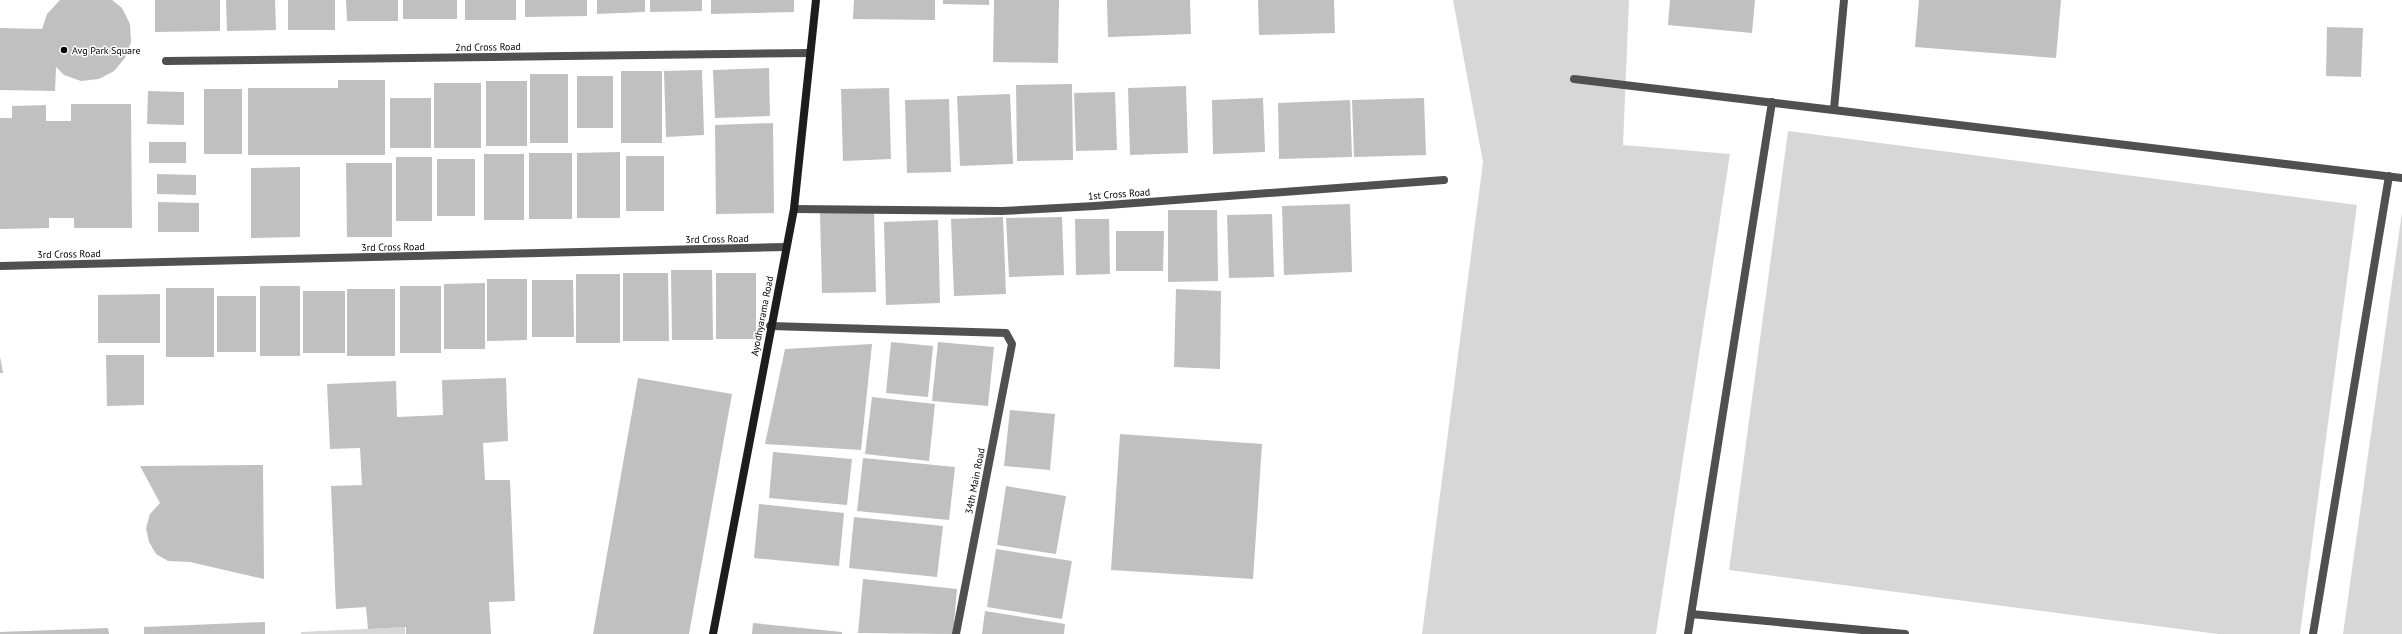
<svg xmlns="http://www.w3.org/2000/svg" width="2402" height="634" font-family="'PT Sans',sans-serif">
  <rect width="100%" height="100%" fill="#fff"/>
  <path fill="#d7d7d7" d="M1453,0H1629L1623,145L1730,154L1656,634H1422L1483,162Z
    M1788,131L2357,205L2300,634H2218L1729,570Z
    M2402,212V634H2343Z
    M405,627V634H301V632Z"/>
  <path fill="#c0c0c0" d="M60,0H112L122,8L130,24L131,42L125,58L114,71L99,79L81,81L64,75L56,67L55,91L0,90V28L42,29L47,14Z
    M155,0H220V31L155,32Z
    M226,0H275L276,30L227,31Z
    M288,0H335V30H288Z
    M346,0H398V21H347Z
    M403,0H457V19H403Z
    M465,0H516V20H465Z
    M525,0H587V16L525,17Z
    M597,0H645V12L597,14Z
    M650,0H702V11L650,12Z
    M711,0H794V12L711,14Z
    M854,0H935V20L853,19Z
    M943,0H989V5L943,4Z
    M994,0H1059L1058,63L993,62Z
    M1107,0H1190L1191,34L1108,37Z
    M1258,0H1334L1335,33L1259,35Z
    M1670,0H1755L1752,33L1668,25Z
    M1919,0H2061L2056,58L1915,47Z
    M2327,27L2363,28L2361,77L2326,76Z
    M769,68L770,116L715,118L713,70Z
    M702,70L704,135L666,137L664,71Z
    M621,71H662V143H621Z
    M530,74H568V143H530Z
    M577,76H613V128H577Z
    M338,80H385V155H248V88H338Z
    M486,81H527V146H486Z
    M434,83H481V148H434Z
    M1072,84L1073,160L1017,161L1016,85Z
    M1186,86L1188,153L1130,155L1128,88Z
    M889,88L891,159L843,161L841,89Z
    M204,89H242V154H204Z
    M148,91L184,92V125L147,124Z
    M1115,92L1117,150L1076,151L1074,93Z
    M1010,94L1013,164L960,166L957,96Z
    M390,98H431V148H390Z
    M1263,98L1265,152L1213,154L1212,100Z
    M1424,98L1426,155L1354,157L1352,100Z
    M949,99L951,172L907,173L905,100Z
    M1350,100L1352,157L1279,159L1278,103Z
    M71,104H131L132,228H74V218H49V228L0,229V118H12V106L46,105V121H71Z
    M773,123L774,213L716,214L715,125Z
    M149,142H186V163H149Z
    M620,152V218H577V153Z
    M529,153H572V219H529Z
    M484,154H524V220H484Z
    M626,156H664V211H626Z
    M396,157H432V221H396Z
    M437,159H475V216H437Z
    M346,163H392V237H347Z
    M300,167V237L251,238V168Z
    M157,174L196,175V195L157,194Z
    M158,202L199,203V232H158Z
    M1350,204L1352,272L1284,275L1282,206Z
    M1168,210H1217L1218,281L1168,282Z
    M874,211L876,292L822,293L820,213Z
    M1272,214L1274,277L1229,278L1227,215Z
    M1003,217L1006,294L954,296L951,219Z
    M1062,217L1064,275L1009,277L1006,218Z
    M1075,219H1109L1110,274L1076,275Z
    M938,220L940,303L886,305L884,222Z
    M1116,231H1164L1163,271H1116Z
    M671,270H712L713,340H672Z
    M623,273H668L669,341H623Z
    M716,273H756V339H716Z
    M576,274H620V343H576Z
    M487,279H527V340L487,341Z
    M532,280H573L574,337H532Z
    M485,283V349H444V284Z
    M260,286H300V356H260Z
    M400,286H441V353H400Z
    M166,288H214V357H166Z
    M347,289H395V356H347Z
    M1176,289L1221,291L1220,369L1174,367Z
    M303,291H345V353H303Z
    M160,294V343H98V295Z
    M217,296H256V352H217Z
    M891,342L933,346L928,397L886,393Z
    M938,342L994,347L988,406L932,401Z
    M872,344L861,450L765,444L785,349Z
    M106,355H144V405L107,406Z
    M0,357L3,373H0Z
    M506,378L508,441L483,443L485,480H510L515,601L489,602L491,634H406V627L368,629L366,607L336,609L331,486L362,485L360,448L330,449L327,384L396,381L397,417L443,415L442,380Z
    M638,378L732,394L689,634H593Z
    M872,397L935,404L929,461L865,454Z
    M1010,410L1055,414L1050,470L1004,466Z
    M1120,434L1262,444L1253,579L1111,570Z
    M773,452L852,459L847,505L769,498Z
    M863,458L955,467L949,520L857,511Z
    M263,465L264,579L190,562L168,561L156,554L149,542L146,528L150,514L160,503L140,466Z
    M1006,486L1066,496L1056,554L997,545Z
    M759,504L844,513L839,566L754,558Z
    M854,517L943,526L937,577L849,568Z
    M996,549L1072,561L1062,619L987,607Z
    M863,579L957,589L953,634L858,633Z
    M985,611L1065,624L1064,634H982Z
    M265,622V634H144V627Z
    M753,623L842,632V634H752Z
    M108,628L109,634H0V632Z"/>
  <g fill="none" stroke-linecap="round" stroke-linejoin="round">
    <path stroke="#505050" stroke-width="8" d="M166,61L810,53
      M1574,79L2402,178
      M1834,109L1844,0
      M794,209L1002,211L1095,206L1444,180
      M0,266L786,247
      M770,326L1006,333L1012,344L956,634
      M1691,614L1905,634
      M1688,634L1772,102
      M2313,634L2389,176"/>
    <path stroke="#1d1d1d" stroke-width="8" d="M713,634L794,209L816,0"/>
  </g>
  <circle fill="#000" stroke="#fff" stroke-width="1.5" cx="64" cy="50" r="4"/>
  <g text-anchor="middle" dominant-baseline="central" stroke-width="3" stroke-linejoin="round" paint-order="stroke">
    <g font-size="10" fill="#000" stroke="#fff">
      <text transform="translate(488 47) rotate(-1)">2nd Cross Road</text>
      <text transform="translate(1119 194) rotate(-4)">1st Cross Road</text>
      <text transform="translate(717 239) rotate(-1)">3rd Cross Road</text>
      <text transform="translate(393 247) rotate(-1)">3rd Cross Road</text>
      <text transform="translate(69 254) rotate(-1)">3rd Cross Road</text>
      <text transform="translate(762 316) rotate(-79)">Ayodhyarama Road</text>
      <text transform="translate(975 481) rotate(-79)">34th Main Road</text>
    </g>
    <g font-size="10" fill="#000" stroke="#fff" text-anchor="start">
      <text x="72" y="50">Avg Park Square</text>
    </g>
  </g>
</svg>
